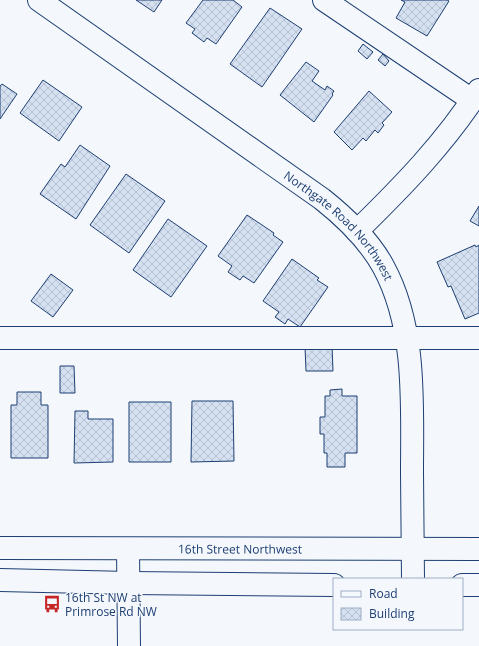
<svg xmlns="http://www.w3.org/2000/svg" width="479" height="646" font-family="'Open Sans',sans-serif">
  <defs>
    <pattern id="building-cross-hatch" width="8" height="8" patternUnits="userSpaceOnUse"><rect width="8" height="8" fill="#d5e0f0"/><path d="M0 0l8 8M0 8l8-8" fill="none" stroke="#b6c1d1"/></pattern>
  </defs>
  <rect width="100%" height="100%" fill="#f4f7fb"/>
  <path fill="url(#building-cross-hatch)" stroke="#1d3f73" d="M136,0H162L154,12Z
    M203,0H233L242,7L216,44L207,38L204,42L192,33L195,29L186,23Z
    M401,0H447L449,1L427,36L396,18L405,2Z
    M270,8L302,29L262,87L230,64Z
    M363,44L373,52L367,59L358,51Z
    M383,54L389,61L385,66L378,60Z
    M306,62L319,71L312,81L325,90L327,86L334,91L332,94L333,95L314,122L280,95Z
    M43,80L82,107L59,141L20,113Z
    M2,84L17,94L0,119V86Z
    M369,91L392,112L382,123L384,125L378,133L375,130L366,141L363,138L352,150L334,132Z
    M80,145L110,166L76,219L40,194L61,164L65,167Z
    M126,174L165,201L129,253L90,225Z
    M479,206V226L470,221Z
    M247,215L274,233L273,235L283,242L254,283L243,276L240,280L228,272L232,266L218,256Z
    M168,219L207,246L171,297L133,270Z
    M475,245L476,247L479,245V313L465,319L451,286L448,287L437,262Z
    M292,259L319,278L317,280L328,287L300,327L288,319L285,324L275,317L279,312L263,301Z
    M51,274L73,290L53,317L31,301Z
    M332,346L333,371H306L305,347Z
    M60,366H74L75,393H60Z
    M342,389V396H357V453H345V467H327V453H324V434H320V417H325V396H330V390Z
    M17,392H41V405H48V458H11V405H17Z
    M192,401H233L234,461L191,462Z
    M129,402H171V462H129Z
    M75,411H88V419H113V462L74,463Z"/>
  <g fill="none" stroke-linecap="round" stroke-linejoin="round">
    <g stroke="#1d3f73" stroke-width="24">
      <g id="minor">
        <path id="s1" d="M39,0L322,199C346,218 368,239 383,266C417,328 412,405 412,473C412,508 413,544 413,579"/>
        <path d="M324,0L472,100"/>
        <path d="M357,231C402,187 445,143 479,90"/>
        <path d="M0,338H479"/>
        <path d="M128,549L129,646"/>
      </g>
    </g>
    <g stroke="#1d3f73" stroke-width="24">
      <g id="major">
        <path id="s2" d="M0,548L479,549"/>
        <path d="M0,580L129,583L334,585"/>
        <path d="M462,585H479"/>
      </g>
    </g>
    <use href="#minor" stroke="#f4f7fb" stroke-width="22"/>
    <use href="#major" stroke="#f4f7fb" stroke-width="22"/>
  </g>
  <defs>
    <g id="bus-bare" transform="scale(1.38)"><path d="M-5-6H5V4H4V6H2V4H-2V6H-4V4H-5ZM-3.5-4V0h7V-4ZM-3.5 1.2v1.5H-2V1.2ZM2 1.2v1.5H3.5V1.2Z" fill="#c62828" stroke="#f4f7fb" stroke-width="2.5" paint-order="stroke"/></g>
  </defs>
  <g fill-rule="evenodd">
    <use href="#bus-bare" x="52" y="604"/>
  </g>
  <g text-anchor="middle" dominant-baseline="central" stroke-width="3" stroke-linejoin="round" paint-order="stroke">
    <g font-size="12" fill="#1d3f73" stroke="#f4f7fb">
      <text stroke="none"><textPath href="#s1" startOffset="377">Northgate Road Northwest</textPath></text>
      <text stroke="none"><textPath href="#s2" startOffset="240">16th Street Northwest</textPath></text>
    </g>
    <g font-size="12" fill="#1d3f73" stroke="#f4f7fb" text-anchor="start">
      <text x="65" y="597">16th St NW at<tspan x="65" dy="14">Primrose Rd NW</tspan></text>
    </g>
  </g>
  <rect x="333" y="578" width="130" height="52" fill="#f4f7fb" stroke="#9eadc5"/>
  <rect x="341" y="591" width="20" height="6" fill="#f4f7fb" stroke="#9eadc5"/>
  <text x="369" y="598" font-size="12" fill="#1d3f73">Road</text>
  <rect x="341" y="608" width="20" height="12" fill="url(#building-cross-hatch)" stroke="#9eadc5"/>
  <text x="369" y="618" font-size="12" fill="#1d3f73">Building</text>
</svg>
